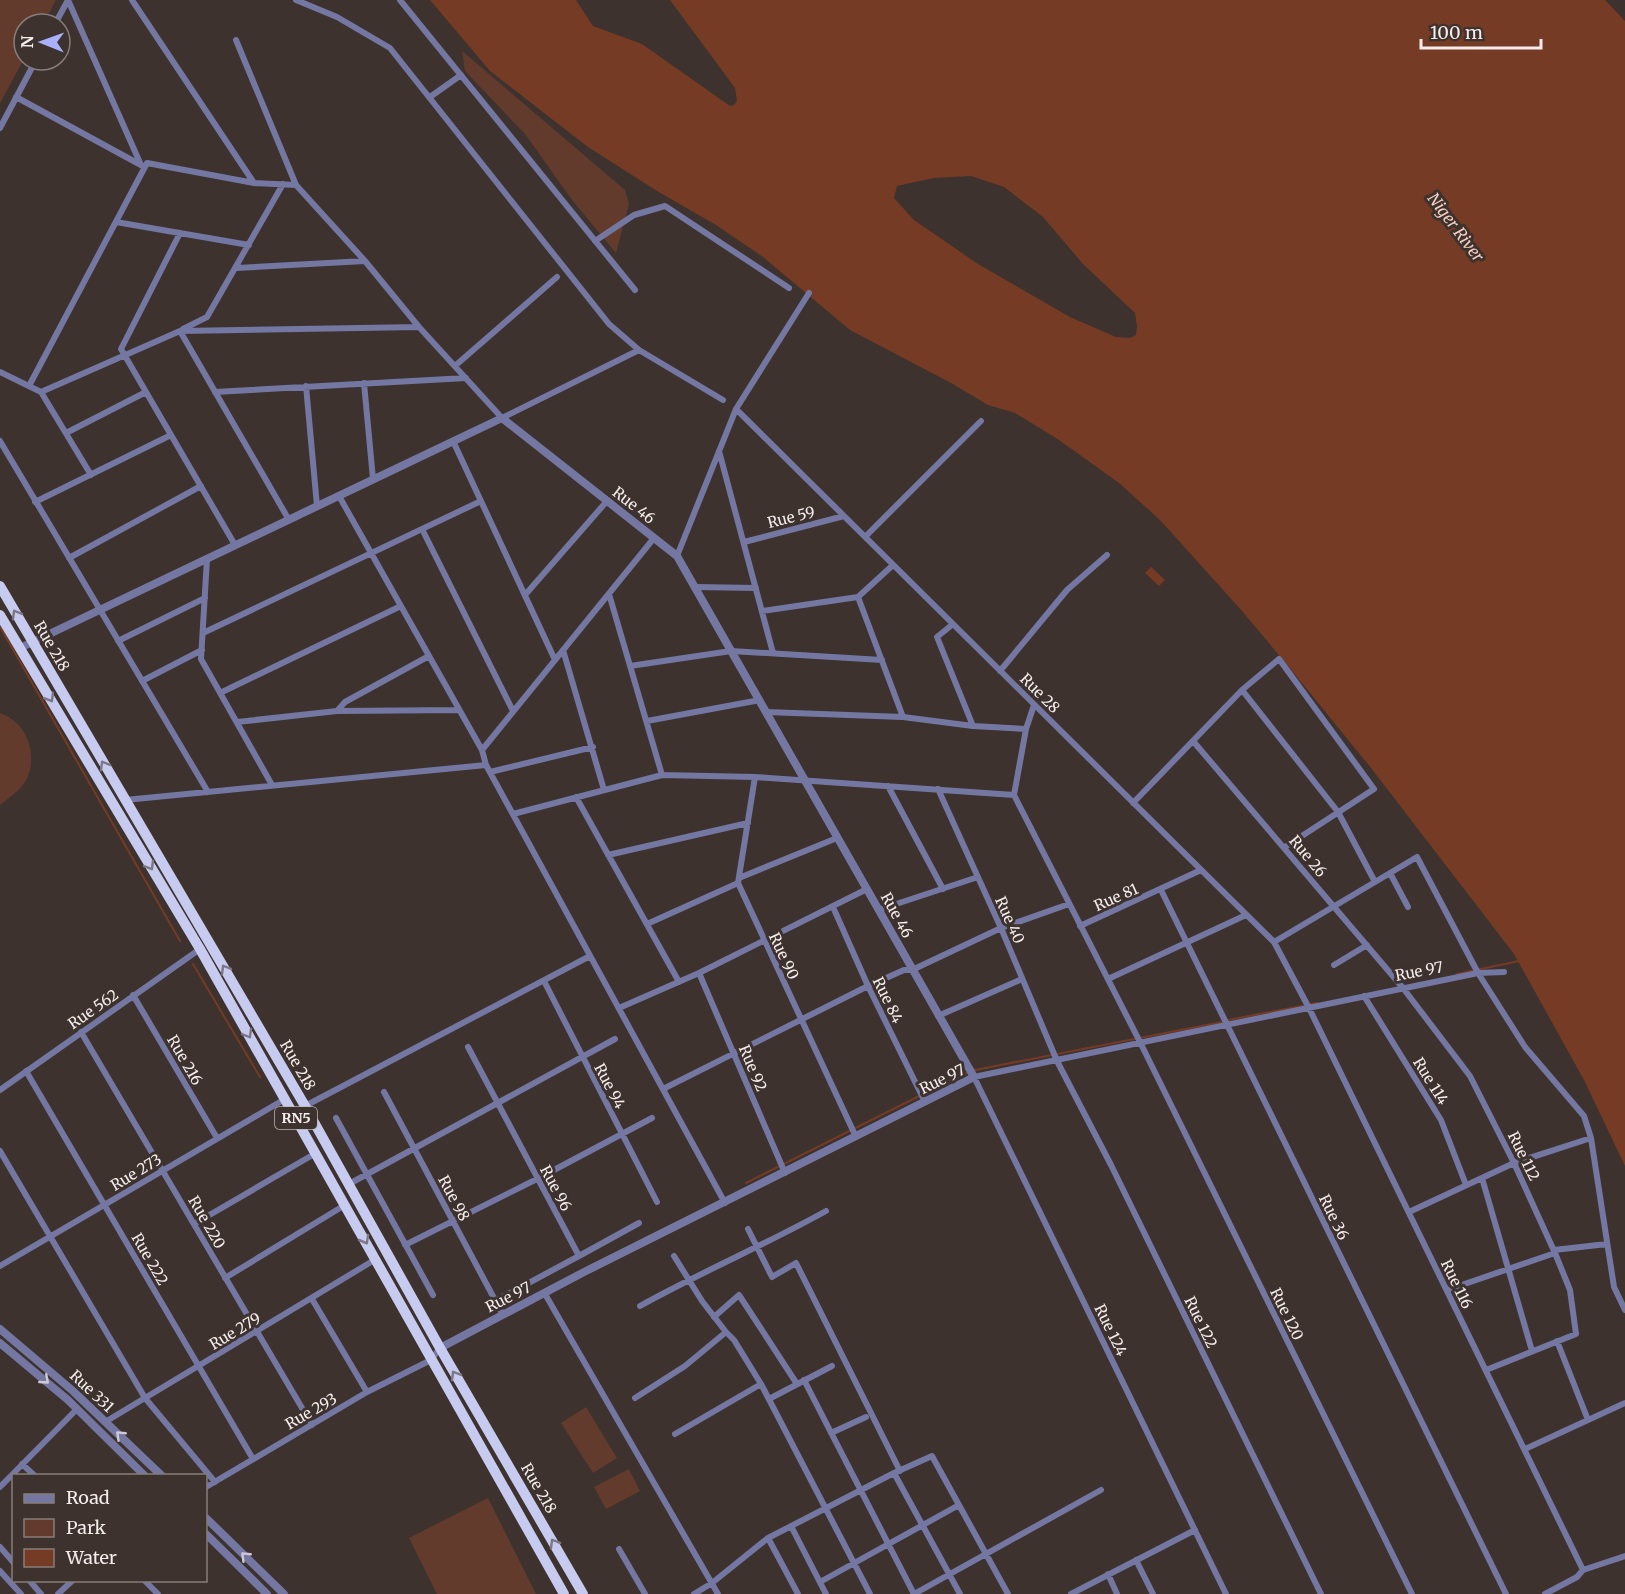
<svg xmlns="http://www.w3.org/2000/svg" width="1625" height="1594" font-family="Merriweather,serif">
  <rect width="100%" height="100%" fill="#3d322e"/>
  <path fill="#633b2c" d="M0,0H56L43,24H24V59L0,103Z
    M462,51L625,190L629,204L616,253L572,200L525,134L465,71Z
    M0,713C27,722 38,754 27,779C21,790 10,797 0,805Z
    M586,1407L617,1458L593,1473L561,1423Z
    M629,1469L640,1491L606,1509L594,1487Z
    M488,1498L536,1594H437L409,1538Z"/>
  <path fill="#753b24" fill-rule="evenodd" d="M430,0H576L593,26L642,44L730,106L734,105L737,101L735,88L670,0H1605L1625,21V1166L1584,1080L1514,954L1371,768L1288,666L1242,611L1160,520L1119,483L1059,440L1015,413L988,405L951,383L850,330L763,257L716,225L657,191L588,147L490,71ZM971,176L1004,187L1043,217L1083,264L1135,313L1137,326L1136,335L1130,338L1116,337L1070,317L978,264L914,220L894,198L897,186L934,178Z
    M1151,567L1165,580L1159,586L1145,573Z"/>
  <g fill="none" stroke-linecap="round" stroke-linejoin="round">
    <path stroke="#753b24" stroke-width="2" d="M0,627L180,941
      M193,964L260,1077
      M1457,974L1519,961
      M1228,1020L1317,1003
      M746,1183L961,1075L975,1070L1222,1022"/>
    <path stroke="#7377a2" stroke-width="6" d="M68,0L141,165
      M132,0L254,183
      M296,0L337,17L390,48L609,324L639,350L723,400
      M400,0L635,290
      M55,24L68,0
      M236,40L296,185L365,261L419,327L502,418L639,350
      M16,97L139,164
      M430,97L461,75
      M0,128L36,60
      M116,222L249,245
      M180,233L121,349L235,545
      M595,241L634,215L665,206L789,288
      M236,268L365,261
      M183,329L207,317L283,184
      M180,331L289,520
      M456,365L557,277
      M0,372L41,392L91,475
      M364,383L373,479
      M29,386L147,163L254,183L296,185
      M306,386L317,506
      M41,392L180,331L419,327
      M215,392L466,378
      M736,409L1274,942L1309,1008L1583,1570
      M66,433L146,392
      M0,441L208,792
      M453,441L555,660
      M719,451L773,653
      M339,496L482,750L486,765L725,1203
      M35,502L171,435
      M422,529L513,711
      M865,537L981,421
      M744,542L844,516
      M677,556L736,409L809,293
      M69,558L201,486
      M207,559L201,659L272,785
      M695,587L756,588
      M609,594L662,775
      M525,595L607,501
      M858,597L903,717
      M762,611L858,597L893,565
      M953,624L937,637L973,726
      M203,633L481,501
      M118,641L205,598
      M563,650L604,790
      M630,666L731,651L882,660
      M1000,671L1067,590L1107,555
      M142,681L202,650
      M1242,690L1338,812L1375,882
      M220,693L401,606
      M1034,705L1026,729L1014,795L1141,1044L1412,1594
      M337,711L459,710
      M766,712L903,717L973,726L1026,729
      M647,721L760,700
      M237,722L337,711L345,702L429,656
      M1193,741L1403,988L1470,1076L1514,1163L1555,1253L1570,1290L1576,1334L1486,1370
      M482,750L654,538
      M490,772L593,747
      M755,777L738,883L856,1137
      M888,786L943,889
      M938,789L1001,928L1057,1061L1111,1165L1321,1594
      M576,797L679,982
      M125,800L486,765
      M1133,803L1242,690L1279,659L1374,789L1285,847
      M513,814L662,775L755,777L1014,795
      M608,855L748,823
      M1390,873L1408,907
      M739,878L837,838
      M1161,890L1506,1594
      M833,907L868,986L925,1102
      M878,910L978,877
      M647,924L738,883
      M1080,926L1201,870
      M1274,942L1417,857L1478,973L1525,1047L1584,1116L1591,1138L1614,1287L1625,1310
      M1334,965L1367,945
      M699,973L785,1173
      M1108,979L1246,915
      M544,981L657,1202
      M133,995L217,1138
      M1364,996L1441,1120L1466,1185
      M619,1008L699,973L867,889
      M938,1016L1022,979
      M81,1032L312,1425
      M468,1047L579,1256L495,1301
      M26,1071L253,1459
      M663,1089L868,986L904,970H912L1001,928L1069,904
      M0,1090L200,949
      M384,1092L503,1315
      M305,1106L590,956
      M336,1118L433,1295
      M0,1151L145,1398L215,1482
      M1482,1178L1532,1351
      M349,1184L615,1039
      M1409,1212L1514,1163L1591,1138
      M194,1224L316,1153
      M748,1229L772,1277L796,1263L900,1471
      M405,1245L537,1179L652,1118
      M1554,1250L1607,1244
      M579,1256L639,1223
      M0,1266L285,1099
      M225,1278L345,1205
      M1447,1290L1555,1253
      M545,1294L718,1594
      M312,1299L367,1392
      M640,1306C701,1272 765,1245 826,1211
      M714,1317L739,1295L797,1384
      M726,1332L734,1340L761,1384L870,1594
      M1557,1341L1588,1420
      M804,1380L914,1594
      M635,1398L685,1366L726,1332L702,1301L674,1256
      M769,1399L832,1366
      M105,1422L376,1259
      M831,1433L866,1417
      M675,1434L761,1384
      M1525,1449L1625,1403
      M22,1464L35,1476
      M894,1473L960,1594
      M0,1487L76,1410
      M206,1487L367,1392L431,1360L440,1348
      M791,1526L826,1594
      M768,1538L798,1594
      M0,1547L14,1563
      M619,1549L645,1594
      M1136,1560L1153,1594
      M0,1571L21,1594
      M1108,1574L1117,1594
      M29,1580L41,1594
      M144,1580L158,1594
      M820,1582L959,1505
      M58,1594L73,1580
      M694,1594L712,1583L768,1538L894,1473L932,1456L1008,1594
      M914,1594L1101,1490
      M1071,1594L1195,1530
      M1226,1594L974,1077L1478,973L1504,972
      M1545,1594L1577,1577L1583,1570L1625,1556"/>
    <path stroke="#7377a2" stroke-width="8" d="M20,648L502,418L677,556L974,1077L586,1271L440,1348
      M0,1329L73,1391L162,1476
      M0,1343L68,1400L145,1476
      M206,1518L284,1594
      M206,1534L267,1594"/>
    <path stroke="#c8cbf0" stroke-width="10" d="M0,586L305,1106L440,1348L583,1594
      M0,615L200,949L564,1594"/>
  </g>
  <defs><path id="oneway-chevron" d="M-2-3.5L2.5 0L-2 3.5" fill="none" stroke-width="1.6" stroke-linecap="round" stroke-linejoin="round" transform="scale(1.5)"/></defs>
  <g stroke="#7c7785">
    <use href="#oneway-chevron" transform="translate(16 614) rotate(-120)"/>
    <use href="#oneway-chevron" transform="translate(50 698) rotate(59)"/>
    <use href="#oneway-chevron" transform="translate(104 765) rotate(-120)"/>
    <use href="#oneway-chevron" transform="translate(150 866) rotate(59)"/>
    <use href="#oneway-chevron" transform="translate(225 969) rotate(-120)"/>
    <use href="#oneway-chevron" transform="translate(248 1034) rotate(60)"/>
    <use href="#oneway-chevron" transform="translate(365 1240) rotate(61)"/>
    <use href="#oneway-chevron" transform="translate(455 1375) rotate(-120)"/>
    <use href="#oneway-chevron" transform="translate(554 1543) rotate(-120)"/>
  </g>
  <g stroke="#cecad5">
    <use href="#oneway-chevron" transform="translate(45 1380) rotate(41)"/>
    <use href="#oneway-chevron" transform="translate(120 1435) rotate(-136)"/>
    <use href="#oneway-chevron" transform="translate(245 1556) rotate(-136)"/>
  </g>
  <g text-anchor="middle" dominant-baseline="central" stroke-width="6" stroke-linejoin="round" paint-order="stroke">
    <rect fill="#3d322e" stroke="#beb5b2" stroke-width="1.5" x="275" y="1107" width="42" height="22" rx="4.5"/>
    <g font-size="14" font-weight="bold" fill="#f5edeb">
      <text x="296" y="1118">RN5</text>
    </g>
    <g font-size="15" fill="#f5edeb" stroke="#3d322e">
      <text transform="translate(634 505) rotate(38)">Rue 46</text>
      <text transform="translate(791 517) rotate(-14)">Rue 59</text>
      <text transform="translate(52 646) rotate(60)">Rue 218</text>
      <text transform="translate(1040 693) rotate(45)">Rue 28</text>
      <text transform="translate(1308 856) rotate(50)">Rue 26</text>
      <text transform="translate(1116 897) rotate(-24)">Rue 81</text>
      <text transform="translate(897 915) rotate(61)">Rue 46</text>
      <text transform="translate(1010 920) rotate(66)">Rue 40</text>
      <text transform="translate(784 956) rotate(65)">Rue 90</text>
      <text transform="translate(1419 971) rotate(-11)">Rue 97</text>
      <text transform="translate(888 1000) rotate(64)">Rue 84</text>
      <text transform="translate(93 1009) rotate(-35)">Rue 562</text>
      <text transform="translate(185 1060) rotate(60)">Rue 216</text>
      <text transform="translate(298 1065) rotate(60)">Rue 218</text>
      <text transform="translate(753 1068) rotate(67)">Rue 92</text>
      <text transform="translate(942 1079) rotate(-26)">Rue 97</text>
      <text transform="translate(1431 1081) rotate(58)">Rue 114</text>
      <text transform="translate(610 1086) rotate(62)">Rue 94</text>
      <text transform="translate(1524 1156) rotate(64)">Rue 112</text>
      <text transform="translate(136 1172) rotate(-31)">Rue 273</text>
      <text transform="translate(556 1188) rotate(62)">Rue 96</text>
      <text transform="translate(454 1198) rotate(62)">Rue 98</text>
      <text transform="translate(1334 1217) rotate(64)">Rue 36</text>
      <text transform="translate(207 1222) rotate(60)">Rue 220</text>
      <text transform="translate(150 1259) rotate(60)">Rue 222</text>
      <text transform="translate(1457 1284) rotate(64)">Rue 116</text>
      <text transform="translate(508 1297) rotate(-27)">Rue 97</text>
      <text transform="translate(1287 1314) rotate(64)">Rue 120</text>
      <text transform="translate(1201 1322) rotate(64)">Rue 122</text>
      <text transform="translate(1111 1330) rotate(64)">Rue 124</text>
      <text transform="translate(235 1331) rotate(-31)">Rue 279</text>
      <text transform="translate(92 1391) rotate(43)">Rue 331</text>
      <text transform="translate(311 1411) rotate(-30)">Rue 293</text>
      <text transform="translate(539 1488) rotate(60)">Rue 218</text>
    </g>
    <g font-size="16" font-style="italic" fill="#f9d2c4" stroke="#3d322e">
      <text transform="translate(1456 227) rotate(53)">Niger River</text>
    </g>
  </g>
  <rect x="12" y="1474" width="195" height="108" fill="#3d322e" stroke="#877d7a" stroke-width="1.5"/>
  <rect x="24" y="1494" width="30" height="9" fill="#7377a2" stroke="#877d7a" stroke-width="1.5"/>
  <text x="66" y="1504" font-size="18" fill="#f5edeb">Road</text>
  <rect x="24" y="1519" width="30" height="18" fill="#633b2c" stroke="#877d7a" stroke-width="1.5"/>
  <text x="66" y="1534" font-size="18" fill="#f5edeb">Park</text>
  <rect x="24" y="1549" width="30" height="18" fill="#753b24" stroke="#877d7a" stroke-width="1.5"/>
  <text x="66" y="1564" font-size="18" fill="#f5edeb">Water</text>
  <g transform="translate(42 42) rotate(271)"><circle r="28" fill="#3d322e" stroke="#877d7a" stroke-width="1.5"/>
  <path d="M0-4.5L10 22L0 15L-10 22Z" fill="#aab0fb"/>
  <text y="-9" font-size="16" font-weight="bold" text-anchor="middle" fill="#f5edeb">N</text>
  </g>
  <path d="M1421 39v9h120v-9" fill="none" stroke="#f5edeb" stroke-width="3"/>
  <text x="1430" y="39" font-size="18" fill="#f5edeb" stroke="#3d322e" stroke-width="4.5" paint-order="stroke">100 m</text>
</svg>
